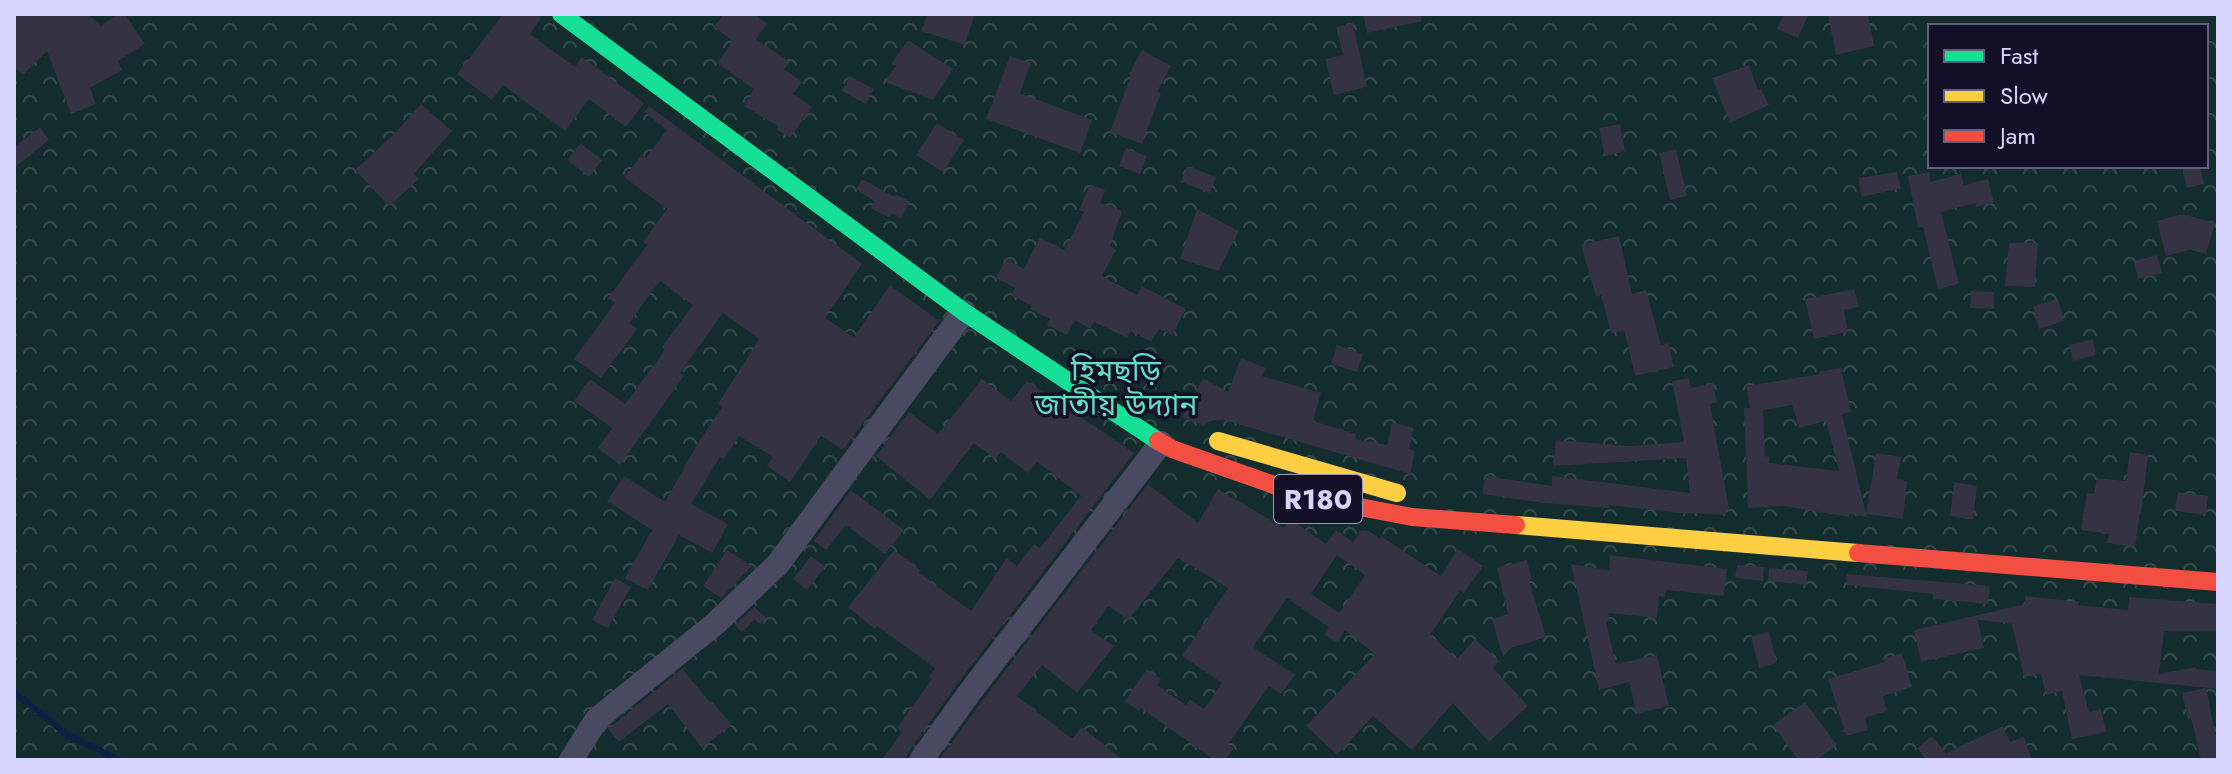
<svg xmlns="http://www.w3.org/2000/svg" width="2232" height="774" font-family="Jost,'Noto Sans Bengali',sans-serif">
  <defs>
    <pattern id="park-crowns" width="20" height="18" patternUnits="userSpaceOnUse" patternTransform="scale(2)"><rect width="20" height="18" fill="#132c2d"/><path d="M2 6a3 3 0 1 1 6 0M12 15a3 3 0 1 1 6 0" fill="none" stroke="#354a4c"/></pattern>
  </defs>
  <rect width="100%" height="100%" fill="#161421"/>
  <path fill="url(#park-crowns)" fill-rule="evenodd" d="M14,14H2218V760H14ZM1930,26H2206V166H1930Z"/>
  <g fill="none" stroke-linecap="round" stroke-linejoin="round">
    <path stroke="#0d2144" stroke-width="6" d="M14,692L67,735L120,760"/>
  </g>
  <path fill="#343243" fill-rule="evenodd" d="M14,14H87L101,25L118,14H125L145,44L118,61L122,70L90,88L96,104L71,114L47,51L23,75L14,67Z
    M503,14H539L540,20L530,34L575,67L582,57L644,103L626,127L589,99L565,131L503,85L492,100L457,74Z
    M724,14H755L767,24L756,39L790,62L784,69L802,82L793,94L812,107L790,138L776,129L778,126L744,106L754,89L717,63L733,41L714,27Z
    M928,14H975L965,45L921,31Z
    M1363,14H1421L1422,21L1367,33Z
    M1784,14H1809L1798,38L1777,29Z
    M1839,14H1868L1874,46L1836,55L1828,16Z
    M1353,23L1367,87L1334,95L1325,59L1343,55L1336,27Z
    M908,40L953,69L933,100L885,82L896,66L891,64Z
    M1142,50L1171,66L1157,92L1161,93L1142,144L1110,132L1131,75L1129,74Z
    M1010,56L1031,63L1020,93L1092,120L1080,153L986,119Z
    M1749,65L1758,90L1761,89L1769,105L1730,123L1712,78Z
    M850,76L874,89L866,104L842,91Z
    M421,104L452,131L414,174L419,179L389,206L355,170L395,133Z
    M649,106L862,264L825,318L854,337L890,285L939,321L843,450L821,436L790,482L767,466L773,457L739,436L724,459L720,457L691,504L728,524L712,553L679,535L648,590L625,578L652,530L607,501L624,476L665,502L698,443L722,407L718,404L759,339L723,313L680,373L684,376L620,465L598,448L612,428L574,401L590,379L625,404L665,350L662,347L693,305L660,281L629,323L637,329L601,378L574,359L615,303L608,298L647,245L643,242L667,209L624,177L642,154L646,158L667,130L644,112Z
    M937,123L964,140L943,172L916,155Z
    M1620,124L1625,151L1605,156L1599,128Z
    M40,127L49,140L14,168V147Z
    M580,143L602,160L589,177L567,160Z
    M1126,148L1147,156L1140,174L1119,166Z
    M1676,149L1687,196L1670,200L1659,153Z
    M1187,166L1216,177L1210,193L1181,182Z
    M2182,166H2200L2204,184L2187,188Z
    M1897,172L1901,188L1862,197L1858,178Z
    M1930,172V182L1961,174L1964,185L1988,179L1994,203L1976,207L1975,203L1941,212L1959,284L1938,289L1923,227L1918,228L1908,176Z
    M862,179L895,197L896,194L910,202L901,219L892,213L889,218L871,208L874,201L856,189Z
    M1090,184L1105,190L1100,203L1122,211L1110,246L1116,250L1102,276L1137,295L1142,286L1186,309L1172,335L1159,329L1151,342L1131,331L1127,338L1094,322L1090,329L1075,320L1067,335L1047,325L1050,319L1030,309L1032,306L1011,295L1015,288L996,278L1006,259L1024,269L1040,237L1064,250L1084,212L1079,210Z
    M1197,209L1239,231L1218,271L1180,259Z
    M2183,214L2215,223L2206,254L2190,250L2166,256L2157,221Z
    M1619,236L1632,294L1646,290L1661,345L1668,343L1674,367L1635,376L1624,330L1611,333L1601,295L1596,297L1581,245Z
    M2009,243H2038L2035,287L2005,286Z
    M2157,255L2162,273L2138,279L2134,261Z
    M1854,289L1859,307L1844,310L1848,332L1814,339L1805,299Z
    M1971,291L1994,292V309L1970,308Z
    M2058,299L2064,321L2039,329L2033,306Z
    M2093,339L2096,355L2073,361L2069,345Z
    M1337,345L1363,354L1357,372L1331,364Z
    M1241,358L1266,368L1262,376L1321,393L1313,421L1356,434L1355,439L1387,445L1392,422L1414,428L1409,449L1415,451L1410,476L1403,472L1224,420H1214L1203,425L1182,417L1203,378L1228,392Z
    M1841,368L1851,412L1842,414L1867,517L1849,514V517L1783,506L1748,508L1744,408H1750L1746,386L1820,374L1819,372ZM1792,405L1799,428L1826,421L1839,471L1769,463L1770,457L1765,456L1763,410Z
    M1689,378L1691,388L1713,383L1717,402L1710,404L1729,509L1726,510V515L1680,513L1610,505L1609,508L1543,503L1482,494L1485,476L1552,486V476L1690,493L1686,458L1553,466L1556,440L1628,446L1684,442L1672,381Z
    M982,379L1011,401L1027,381L1134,453L958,683L909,751L906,760H882L902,732L897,728L932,679L929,677L935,668L877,626L875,629L848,607L894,550L920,570L919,573L971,611L1007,558L1017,566L1034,544L1040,548L1081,496L1037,462L1028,473L1001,452L995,459L974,443L930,500L876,456L909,412L938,434Z
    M2130,452L2148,455L2141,514L2140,513L2135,547L2107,543L2109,534L2081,530L2087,493L2094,494L2097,478L2126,481Z
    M1876,453L1901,457L1897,479L1907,481L1903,519L1866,514Z
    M1954,482L1977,486L1973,520L1950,516Z
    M1148,484L1198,523L1218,489L1284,528L1290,519L1326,544L1336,530L1353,542L1361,530L1369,531L1380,539L1381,536L1441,576L1458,549L1483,566L1464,593L1460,591L1430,635L1457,659L1475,639L1499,661L1493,668L1528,706L1489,742L1453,703L1412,750L1373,716L1337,755L1306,726L1375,654L1345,630L1337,643L1324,634L1329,627L1287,598L1253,647L1295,675L1281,694L1269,686L1228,744L1234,748L1225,760H1214L1141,708L1139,711L1125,701L1147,669L1161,679L1157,685L1186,705L1190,699L1204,709L1222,683L1182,656L1228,588L1178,558L1128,620L1108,606L1091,630L1114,646L1077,693L1042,665L1017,696L1072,739L1082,727L1123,760H939L982,701ZM1337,555L1365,575L1339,613L1311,594Z
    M851,490L904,530L885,554L846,525L826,550L814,541Z
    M2178,492L2208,496L2206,515L2175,511Z
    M727,550L752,566L721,598L703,586Z
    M1610,555L1727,569L1724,596L1666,590L1665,597L1659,596L1657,618L1608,613L1610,621L1606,622L1616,664L1657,655L1669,706L1637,714L1629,682L1599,690L1571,564L1609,570Z
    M811,556L825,567L807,590L793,579Z
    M1527,560L1532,579L1529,580L1546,637L1511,648L1503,657L1492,619L1508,614L1497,568Z
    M1737,565L1764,567L1763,581L1735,578Z
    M1769,568L1808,571L1806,585L1768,581Z
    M1847,574L1990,586L1988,604L1933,599V594L1846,585Z
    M615,578L631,587L608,628L592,620Z
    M2025,596L2079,602L2078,605L2128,610L2129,597L2218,604V631H2164L2159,674L2195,667L2196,669L2218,671V689L2079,675L2089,712L2101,709L2106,732L2072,739L2062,691L2046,695L2041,674L2024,677L2012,624L1978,620L1984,648L1921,662L1914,630L2025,604Z
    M754,607L766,618L761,624L754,620L742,632L735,625Z
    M1769,632L1777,663L1759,668L1751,636Z
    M1902,653L1912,687L1883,696L1887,711L1865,718L1868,730L1846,736L1828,679L1885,662L1884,658Z
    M682,669L710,702L712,701L732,725L702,748L668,704L619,742L608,729Z
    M2206,688L2218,747V760H2201L2191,718L2188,719L2182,693Z
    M1805,702L1837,745L1816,760H1798L1773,725Z
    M2003,726L2010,742L2024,737L2032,760H1926L1917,748L1932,736L1946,753Z"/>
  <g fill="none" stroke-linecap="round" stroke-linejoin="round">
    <path stroke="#4a4962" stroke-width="24" d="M571,760L597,719L716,623L778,564L964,312
      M921,760L970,692L1161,443"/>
    <path stroke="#16e098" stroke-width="18" d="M561,14L964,312L1158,441"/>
    <path stroke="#ffcf43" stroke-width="18" d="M1218,441L1397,493
      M1516,525L1858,553"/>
    <path stroke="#f24e42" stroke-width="18" d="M1158,441L1172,449L1308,497L1412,517L1516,525
      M1858,553L2218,582"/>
  </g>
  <g text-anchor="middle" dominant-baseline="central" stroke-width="7" stroke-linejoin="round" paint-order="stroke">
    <rect fill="#130f26" stroke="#9e99be" stroke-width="2" x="1274" y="475" width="88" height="48" rx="6"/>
    <g font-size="28" font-weight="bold" fill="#d9d4ff">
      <text x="1318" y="499">R180</text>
    </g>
    <g font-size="30" fill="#5fe0c0" stroke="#130f26">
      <text x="1116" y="370">হিমছড়ি<tspan x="1116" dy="34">জাতীয় উদ্যান</tspan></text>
    </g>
  </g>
  <rect width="2232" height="774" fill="none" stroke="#d9d4ff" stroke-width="32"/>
  <rect x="1928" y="24" width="280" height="144" fill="#130f26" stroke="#625e7d" stroke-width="2"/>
  <rect x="1944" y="50" width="40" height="12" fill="#16e098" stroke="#625e7d" stroke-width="2"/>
  <text x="2000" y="64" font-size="24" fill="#d9d4ff">Fast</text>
  <rect x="1944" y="90" width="40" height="12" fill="#ffcf43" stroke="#625e7d" stroke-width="2"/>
  <text x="2000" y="104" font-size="24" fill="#d9d4ff">Slow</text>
  <rect x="1944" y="130" width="40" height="12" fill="#f24e42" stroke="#625e7d" stroke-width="2"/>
  <text x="2000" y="144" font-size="24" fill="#d9d4ff">Jam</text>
</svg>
